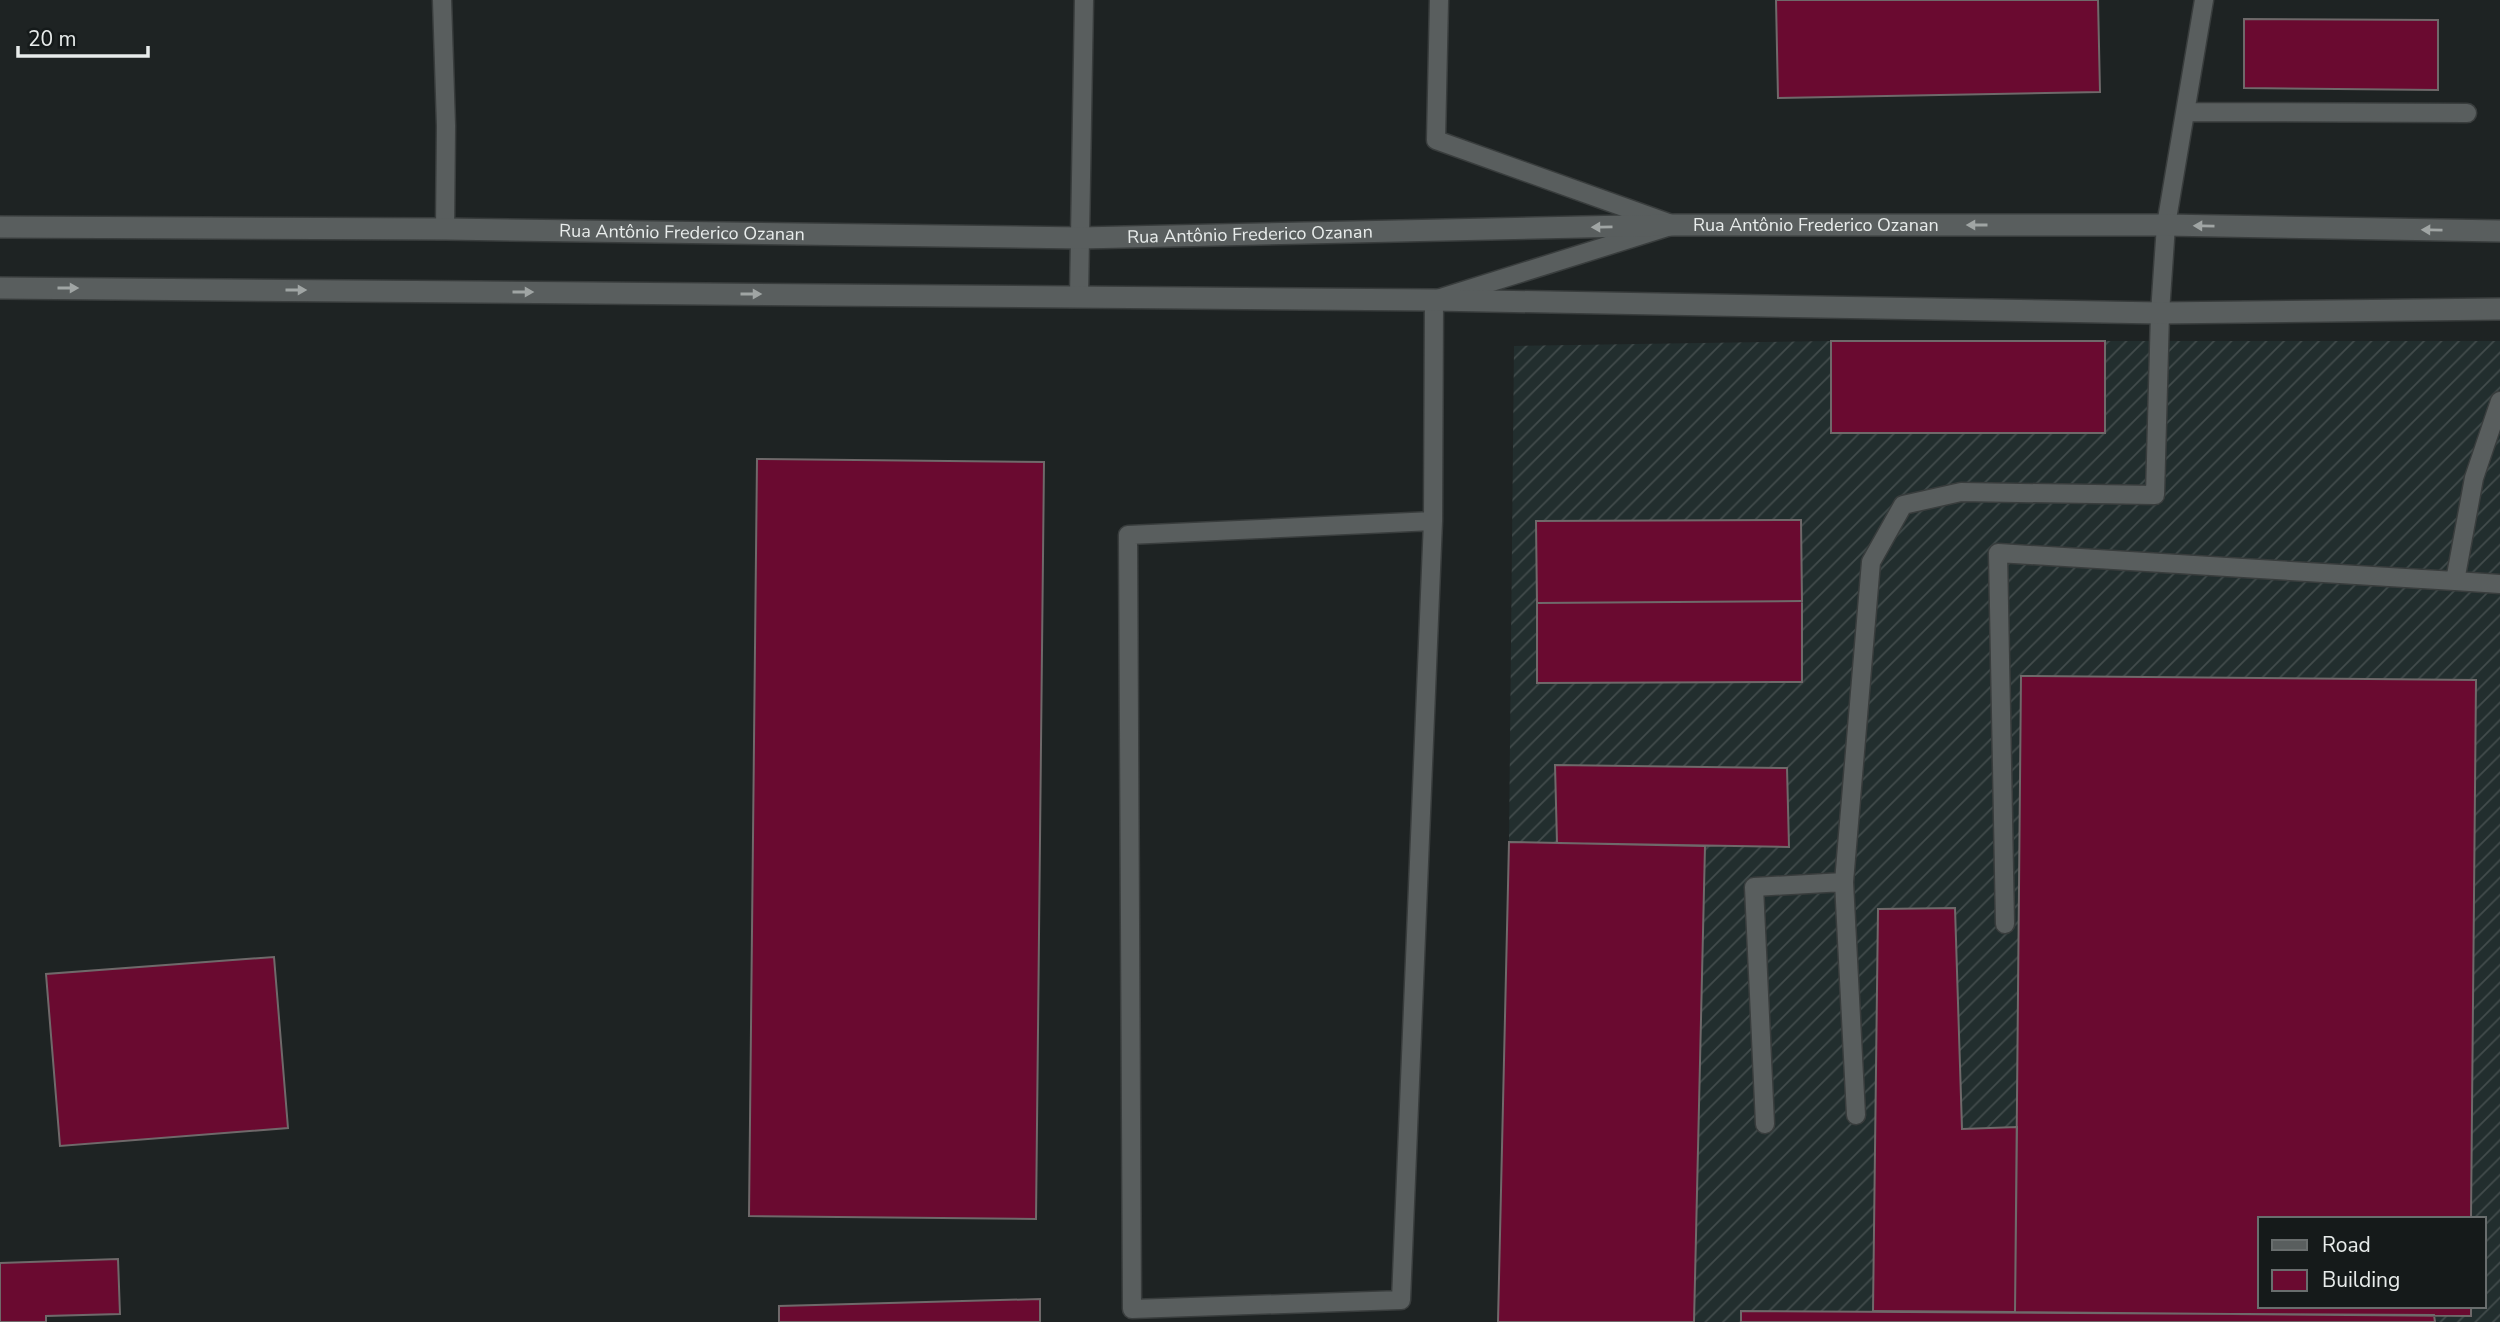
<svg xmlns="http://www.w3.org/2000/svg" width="2500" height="1322" font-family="'Nunito Sans',sans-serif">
  <defs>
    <pattern id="industrial-furrows" width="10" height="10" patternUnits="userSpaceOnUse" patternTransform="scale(1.75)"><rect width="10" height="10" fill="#222e2e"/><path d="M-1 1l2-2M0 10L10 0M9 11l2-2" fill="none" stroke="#424c4c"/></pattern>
  </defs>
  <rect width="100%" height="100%" fill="#1e2323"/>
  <path fill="url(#industrial-furrows)" fill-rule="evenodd" d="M1831,341H2500V1322H1498L1509,842L1514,346ZM2260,1219H2484V1306H2260Z"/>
  <path fill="#6a0a30" stroke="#6f696a" stroke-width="2" d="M1776,0H2098L2100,92L1778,98Z
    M2244,19L2438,20V90L2244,88Z
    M1831,341H2105V433H1831Z
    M757,459L1044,462L1036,1219L749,1216Z
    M1801,520L1802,601L1537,603L1536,521Z
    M1802,601V682L1537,683V603Z
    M2021,676L2476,680L2471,1219H2260V1306H2471V1316L2015,1312Z
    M1555,765L1787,768L1789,847L1557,843Z
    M1509,842L1705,846L1694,1322H1498Z
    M1955,908L1962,1129L2017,1127L2015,1312L1873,1311L1878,909Z
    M274,957L288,1128L60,1146L46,974Z
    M118,1259L120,1314L46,1316V1322H0V1263Z
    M1040,1299V1322H779V1306Z
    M1741,1311L2434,1315L2435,1322H1741Z"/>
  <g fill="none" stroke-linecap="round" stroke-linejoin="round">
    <g stroke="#393d3d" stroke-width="21">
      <path id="lane" d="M442,0L446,126L445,229
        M2185,112L2467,113
        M1079,297L1084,0
        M1433,521L1128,535L1132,1309L1401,1300L1433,521L1434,300L1674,225L1436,140L1439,0
        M2455,581L2500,584
        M1844,882L1871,562L1903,505L1961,492L2155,495L2160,313L2166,225L2204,0
        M2005,924L1998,553L2455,581L2474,478L2500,401
        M1765,1124L1754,887L1844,882L1856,1115"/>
    </g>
    <g stroke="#393d3d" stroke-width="24">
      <g id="secondary">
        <path id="s1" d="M0,227L445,229L1080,238L1674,225H2166L2500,231"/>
        <path d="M0,288L1434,300L2160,313L2500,309"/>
      </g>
    </g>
    <use href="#lane" stroke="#595e5e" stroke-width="18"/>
    <use href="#secondary" stroke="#595e5e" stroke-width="21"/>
  </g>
  <defs><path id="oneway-solid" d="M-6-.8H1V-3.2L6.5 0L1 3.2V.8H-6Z" transform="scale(1.75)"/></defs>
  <g fill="#a0a5a4">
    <use href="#oneway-solid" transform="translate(1977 225) rotate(-180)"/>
    <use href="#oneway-solid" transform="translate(2204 226) rotate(-179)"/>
    <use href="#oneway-solid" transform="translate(1602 227) rotate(179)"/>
    <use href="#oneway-solid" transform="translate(2432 230) rotate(-179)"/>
    <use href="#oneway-solid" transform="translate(68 288)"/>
    <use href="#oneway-solid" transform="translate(296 290)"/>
    <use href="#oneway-solid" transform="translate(523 292)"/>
    <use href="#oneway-solid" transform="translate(751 294)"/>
  </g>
  <g text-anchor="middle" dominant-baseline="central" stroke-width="5" stroke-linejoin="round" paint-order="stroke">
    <g font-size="18" fill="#e8eceb" stroke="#151a1a">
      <text stroke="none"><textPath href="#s1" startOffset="1816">Rua Antônio Frederico Ozanan</textPath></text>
      <text stroke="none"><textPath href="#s1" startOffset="682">Rua Antônio Frederico Ozanan</textPath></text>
      <text stroke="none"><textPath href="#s1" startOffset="1250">Rua Antônio Frederico Ozanan</textPath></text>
    </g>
  </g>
  <rect x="2258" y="1217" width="228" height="91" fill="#151a1a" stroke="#696e6e" stroke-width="2"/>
  <rect x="2272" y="1240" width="35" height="10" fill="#595e5e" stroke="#696e6e" stroke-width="2"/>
  <text x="2322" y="1252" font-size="21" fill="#e8eceb">Road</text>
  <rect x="2272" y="1270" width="35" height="21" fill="#6a0a30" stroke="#696e6e" stroke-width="2"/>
  <text x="2322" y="1287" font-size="21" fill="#e8eceb">Building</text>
  <path d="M18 46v10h130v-10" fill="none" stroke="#e8eceb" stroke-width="3.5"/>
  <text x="28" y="46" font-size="21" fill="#e8eceb" stroke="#151a1a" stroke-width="5" paint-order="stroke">20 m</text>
</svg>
